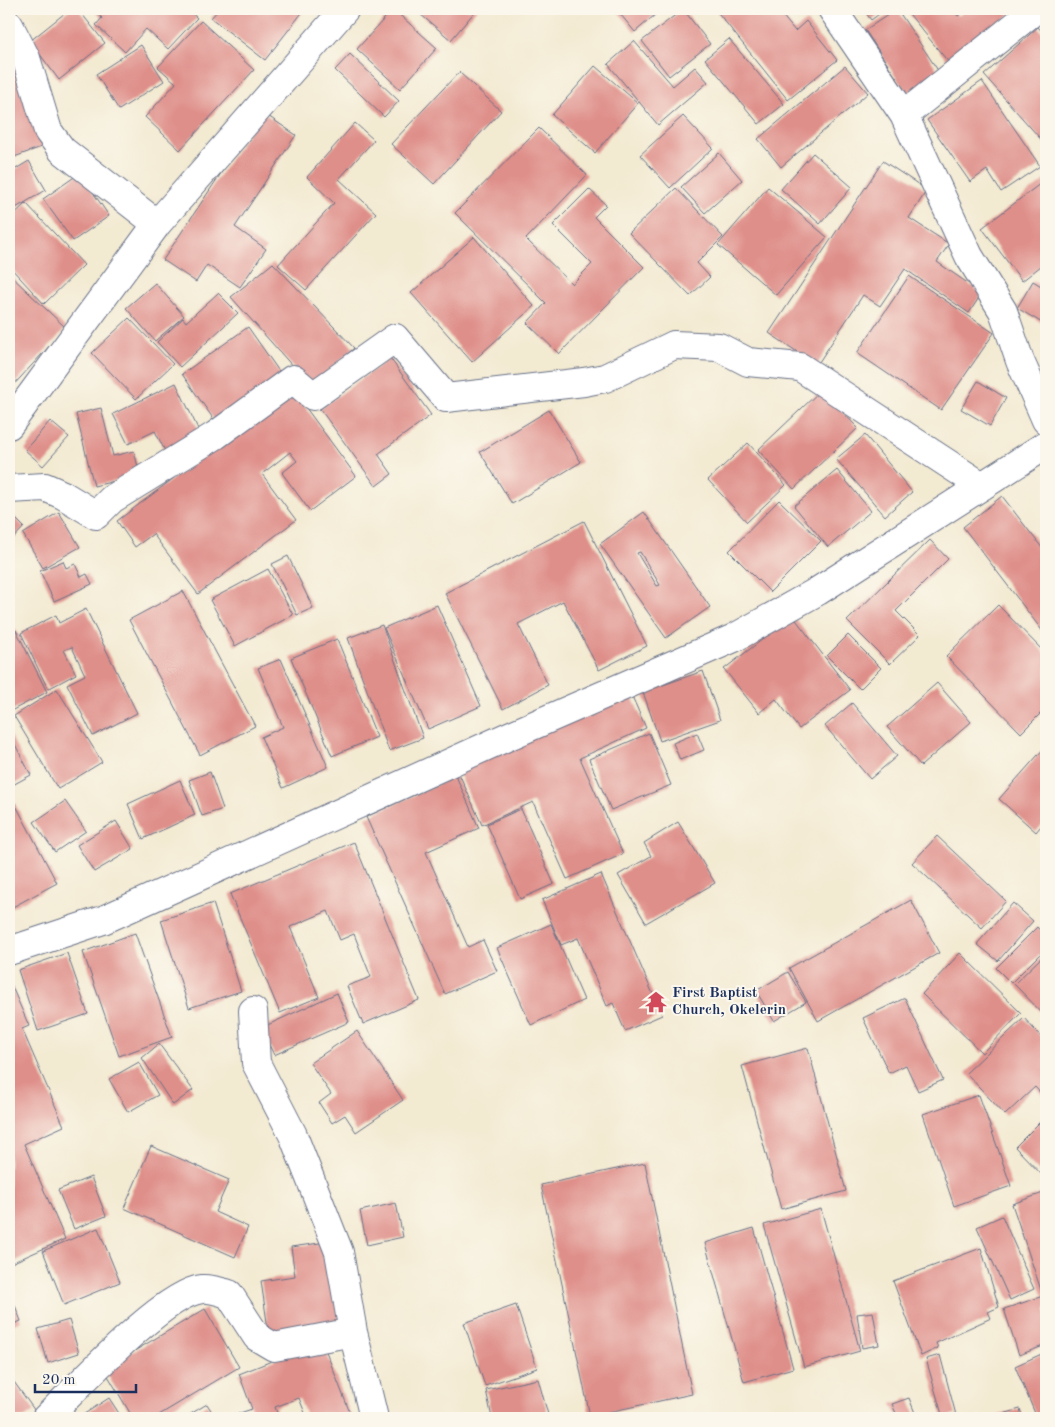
<svg xmlns="http://www.w3.org/2000/svg" width="1055" height="1427" font-family="'Old Standard TT',serif">
  <rect width="100%" height="100%" fill="#fbf7ec"/>
  <filter id="ink" filterUnits="userSpaceOnUse"><feTurbulence type="fractalNoise" baseFrequency=".02" numOctaves="2"/><feDisplacementMap in="SourceGraphic" scale="10" xChannelSelector="R" yChannelSelector="G"/><feConvolveMatrix kernelMatrix="1 2 1 2 8 2 1 2 1" color-interpolation-filters="sRGB"/></filter>
  <filter id="wash" filterUnits="userSpaceOnUse"><feTurbulence type="fractalNoise" baseFrequency=".0096" numOctaves="4" result="noise"/><feDisplacementMap in="SourceGraphic" scale="20" xChannelSelector="R" yChannelSelector="G"/><feGaussianBlur stdDeviation="1.12" result="paint"/><feColorMatrix in="noise" values="0 0 0 0 0 0 0 0 0 0 0 0 0 0 0 0 0 1.4 0 .05"/><feComposite in="paint" operator="in"/></filter>
  <g filter="url(#wash)">
    <rect width="100%" height="100%" fill="#f3ead2"/>
    <g id="blocks">
      <path fill="#df8f8a" fill-rule="evenodd" d="M70,9H78L105,43L59,80L30,41Z
        M92,9H187L197,18L168,49L146,29L125,52L96,25L102,18Z
        M219,9H305L265,60L211,18Z
        M393,9L437,48L400,89L357,49Z
        M414,9H477L451,40Z
        M616,9H662L635,32Z
        M683,9L710,44L669,76L642,41Z
        M715,9H777L795,31L806,21L837,60L788,100Z
        M863,9H886L871,20Z
        M897,9L939,72L907,94L865,30Z
        M905,9H952L958,16L967,9H1016L950,64Z
        M201,21L254,70L180,150L145,117L176,83L158,67Z
        M1038,27L1046,36V73L1044,75L1046,77V145L984,75Z
        M729,39L784,104L759,124L705,59Z
        M634,41L673,86L695,67L708,82L658,125L608,64Z
        M9,45L44,146L9,159Z
        M141,45L164,81L119,110L96,74Z
        M350,54L399,101L384,117L335,70Z
        M595,66L638,103L595,153L552,115Z
        M845,66L868,93L781,167L758,139Z
        M459,72L501,111L434,184L391,144Z
        M982,81L1040,166L1001,192L987,170L970,182L927,120Z
        M262,112L296,135L235,227L266,249L240,287L207,265L196,282L163,260Z
        M683,116L713,148L670,188L640,155Z
        M355,123L374,140L339,179L376,213L306,290L278,265L334,203L307,177Z
        M539,128L587,175L526,239L572,284L592,264L553,225L589,189L606,205L594,217L644,267L559,354L527,323L546,303L455,213Z
        M719,153L742,180L705,213L681,187Z
        M813,153L852,187L820,224L781,189Z
        M29,161L46,190L9,212V173Z
        M883,161L927,190L909,218L949,244L937,262L982,293L969,313L905,269L880,306L863,295L817,365L769,333Z
        M80,173L109,216L73,241L43,199Z
        M1045,180L1046,262L1022,281L982,228Z
        M768,187L827,237L776,295L718,245Z
        M676,188L723,237L697,263L710,277L690,296L629,233Z
        M26,203L84,265L44,304L9,266V219Z
        M474,237L534,306L472,362L411,293Z
        M273,263L354,348L311,387L231,297Z
        M9,274L66,328L9,390Z
        M909,276L994,333L941,410L857,353Z
        M1033,281L1046,289V320L1044,324L1017,308Z
        M155,283L184,316L155,341L126,308Z
        M218,293L238,313L180,367L157,342L183,318L186,322Z
        M129,318L173,364L136,399L92,353Z
        M248,327L283,377L217,424L182,374Z
        M390,358L431,415L378,454L392,474L376,486L320,409Z
        M978,381L1006,398L990,426L961,409Z
        M176,383L200,433L165,451L155,431L128,444L113,414Z
        M292,389L356,476L310,511L282,473L297,461L290,452L262,474L296,520L198,594L153,534L135,547L117,521Z
        M821,390L858,428L794,489L758,450Z
        M101,408L113,456L134,451L140,475L94,486L76,414Z
        M549,410L581,462L512,504L480,452Z
        M50,421L69,437L43,466L25,450Z
        M865,435L912,492L885,516L836,459Z
        M748,443L786,485L747,522L708,480Z
        M837,470L871,511L828,547L794,506Z
        M1002,496L1046,553V632L1044,633L963,527Z
        M779,500L821,541L770,592L729,551Z
        M9,512L24,527L9,543Z
        M59,512L80,547L43,568L23,534Z
        M644,512L710,607L666,638L600,544ZM640,552L660,585L657,586L637,553Z
        M584,521L647,646L599,670L563,601L518,624L548,685L503,709L445,593Z
        M930,540L948,559L896,611L920,635L890,664L847,621Z
        M288,556L313,608L297,615L272,564Z
        M63,561L66,568L75,564L81,577L87,574L92,584L54,601L40,571Z
        M268,569L293,615L235,646L210,600Z
        M183,591L255,726L200,755L129,620Z
        M437,605L481,706L428,729L384,628Z
        M998,605L1046,654V708L1021,733L946,656Z
        M86,609L137,713L93,736L67,684L85,675L72,647L64,650L76,674L48,689L21,633L56,615L59,623Z
        M793,616L850,690L799,729L776,699L759,713L724,669Z
        M382,625L423,738L389,751L348,638Z
        M16,630L47,692L9,712V634Z
        M848,635L881,668L860,689L827,656Z
        M337,639L377,737L332,756L291,658Z
        M281,659L328,767L283,788L261,737L283,727L258,668Z
        M703,671L720,720L660,741L643,692Z
        M937,683L971,722L921,766L887,727Z
        M57,689L102,762L58,789L14,716Z
        M631,694L646,728L580,758L623,854L567,879L533,802L482,825L457,769Z
        M852,703L897,756L870,779L825,726Z
        M9,733L31,775L9,787Z
        M649,733L671,785L611,810L589,759Z
        M697,733L704,750L680,760L673,743Z
        M1046,746V820L1036,832L999,799Z
        M210,772L223,809L202,816L189,780Z
        M456,776L479,828L426,852L468,947L483,940L497,971L445,994L366,817Z
        M180,780L195,815L143,839L128,804Z
        M12,798L57,883L9,909V800Z
        M65,801L86,831L55,852L34,822Z
        M521,809L554,884L520,899L487,824Z
        M116,821L133,849L94,872L77,845Z
        M678,822L715,883L646,923L618,875L651,856L644,843Z
        M937,836L1006,901L982,928L912,863Z
        M354,842L419,1000L363,1024L347,986L371,977L354,934L340,940L328,911L290,927L319,997L280,1013L230,894Z
        M601,874L662,1015L625,1031L613,1003L607,1006L578,938L561,945L542,900Z
        M911,900L939,953L818,1021L789,968Z
        M213,903L241,991L189,1008L161,920Z
        M1013,903L1033,921L998,961L977,944Z
        M551,924L584,1000L531,1025L497,948Z
        M1037,927L1046,937V948L1011,983L996,968Z
        M135,933L172,1037L119,1056L83,952Z
        M67,953L88,1014L38,1031L18,970Z
        M960,953L1021,1013L982,1053L922,994Z
        M1046,953L1044,988L1046,1017L1014,984Z
        M788,972L806,1002L774,1021L756,991Z
        M9,980L29,1026L22,1029L64,1126L24,1144L65,1239L9,1264Z
        M337,993L349,1022L274,1055L261,1028Z
        M905,998L943,1080L918,1091L906,1065L889,1073L863,1018Z
        M1024,1018L1046,1042V1099L1035,1087L1005,1115L966,1073Z
        M357,1031L403,1100L356,1132L345,1115L332,1123L319,1103L331,1094L310,1063Z
        M159,1044L193,1090L173,1105L142,1058Z
        M808,1048L846,1191L781,1209L742,1066Z
        M139,1062L158,1095L128,1112L109,1079Z
        M979,1095L1011,1186L954,1206L923,1114Z
        M1046,1116V1179L1015,1147Z
        M151,1146L229,1180L215,1212L248,1227L235,1257L124,1208Z
        M645,1163L692,1394L590,1416L541,1185Z
        M91,1177L106,1216L74,1229L58,1190Z
        M1046,1192V1345L1019,1355L1004,1309L1043,1296L1012,1204Z
        M396,1203L403,1237L367,1245L360,1211Z
        M821,1209L860,1351L804,1367L764,1225Z
        M1002,1216L1034,1289L1010,1300L977,1227Z
        M98,1228L120,1282L64,1305L43,1251Z
        M754,1228L793,1368L744,1382L705,1243Z
        M327,1242L340,1325L269,1336L261,1281L295,1276L291,1247Z
        M981,1248L999,1307L988,1312L991,1318L936,1343L938,1348L921,1356L893,1281Z
        M9,1290L21,1321L9,1326Z
        M516,1305L537,1368L485,1386L464,1323Z
        M205,1309L239,1367L154,1418H133L104,1369Z
        M873,1312L879,1345L862,1348L857,1314Z
        M69,1320L79,1353L48,1363L38,1329Z
        M322,1341L352,1418H307L299,1398L275,1407L279,1418H232L231,1416L252,1409L239,1374Z
        M1046,1352V1418H1037L1015,1366Z
        M940,1355L956,1415L943,1418L926,1359Z
        M9,1375L35,1411L24,1418H9Z
        M538,1379L549,1418H492L486,1390Z
        M109,1398L122,1418H78Z
        M909,1398L917,1418H898L892,1404Z
        M207,1404L216,1418H184Z
        M1020,1409L1023,1418H990Z"/>
    </g>
  </g>
  <g filter="url(#ink)">
    <use href="#blocks" fill-opacity="0" stroke="#677087" stroke-width="1"/>
    <g fill="none" stroke-linecap="round" stroke-linejoin="round">
      <g stroke="#677087" stroke-width="30">
        <path id="minor" d="M832,9L904,115L969,256L1003,311L1020,361L1046,420
          M9,25L26,58L48,131L62,150L157,224
          M904,115L1036,9
          M9,425L157,224L345,9
          M9,489L45,487L63,495L96,515L112,499L216,435L293,379L313,396L395,338L446,398L584,382L605,378L674,345L719,347L748,362L800,367L982,486
          M9,951L103,920L509,736L734,638L818,591L1046,445
          M253,1011L256,1063L293,1135L339,1252L353,1332L374,1418
          M46,1418C77,1388 163,1293 202,1289C210,1288 221,1292 229,1294L257,1337L274,1347L353,1332"/>
      </g>
      <use href="#minor" stroke="#fff" stroke-width="28"/>
    </g>
  </g>
  <defs>
    <g id="temple-bare" transform="scale(1.725)"><path d="M0-6L5-2H3V0L6.5 2.5H4V6H1.5V3h-3V6H-4V2.5H-6.5L-3 0V-2H-5Z" fill="#d1495b" stroke="#fbf7ec" stroke-width="2.5" paint-order="stroke"/></g>
  </defs>
  <g fill-rule="evenodd">
    <use href="#temple-bare" x="656" y="1002"/>
  </g>
  <g text-anchor="middle" dominant-baseline="central" stroke-width="4" stroke-linejoin="round" paint-order="stroke">
    <g font-size="15" font-weight="bold" fill="#1b2f5e" stroke="#fbf7ec" text-anchor="start">
      <text x="672" y="993">First Baptist<tspan x="672" dy="17">Church, Okelerin</tspan></text>
    </g>
  </g>
  <rect width="1055" height="1427" fill="none" stroke="#fbf7ec" stroke-width="30"/>
  <path d="M35 1384v8h101v-8" fill="none" stroke="#1b2f5e" stroke-width="2.5"/>
  <text x="42" y="1384" font-size="15" fill="#1b2f5e" stroke="#fbf7ec" stroke-width="4" paint-order="stroke">20 m</text>
</svg>
